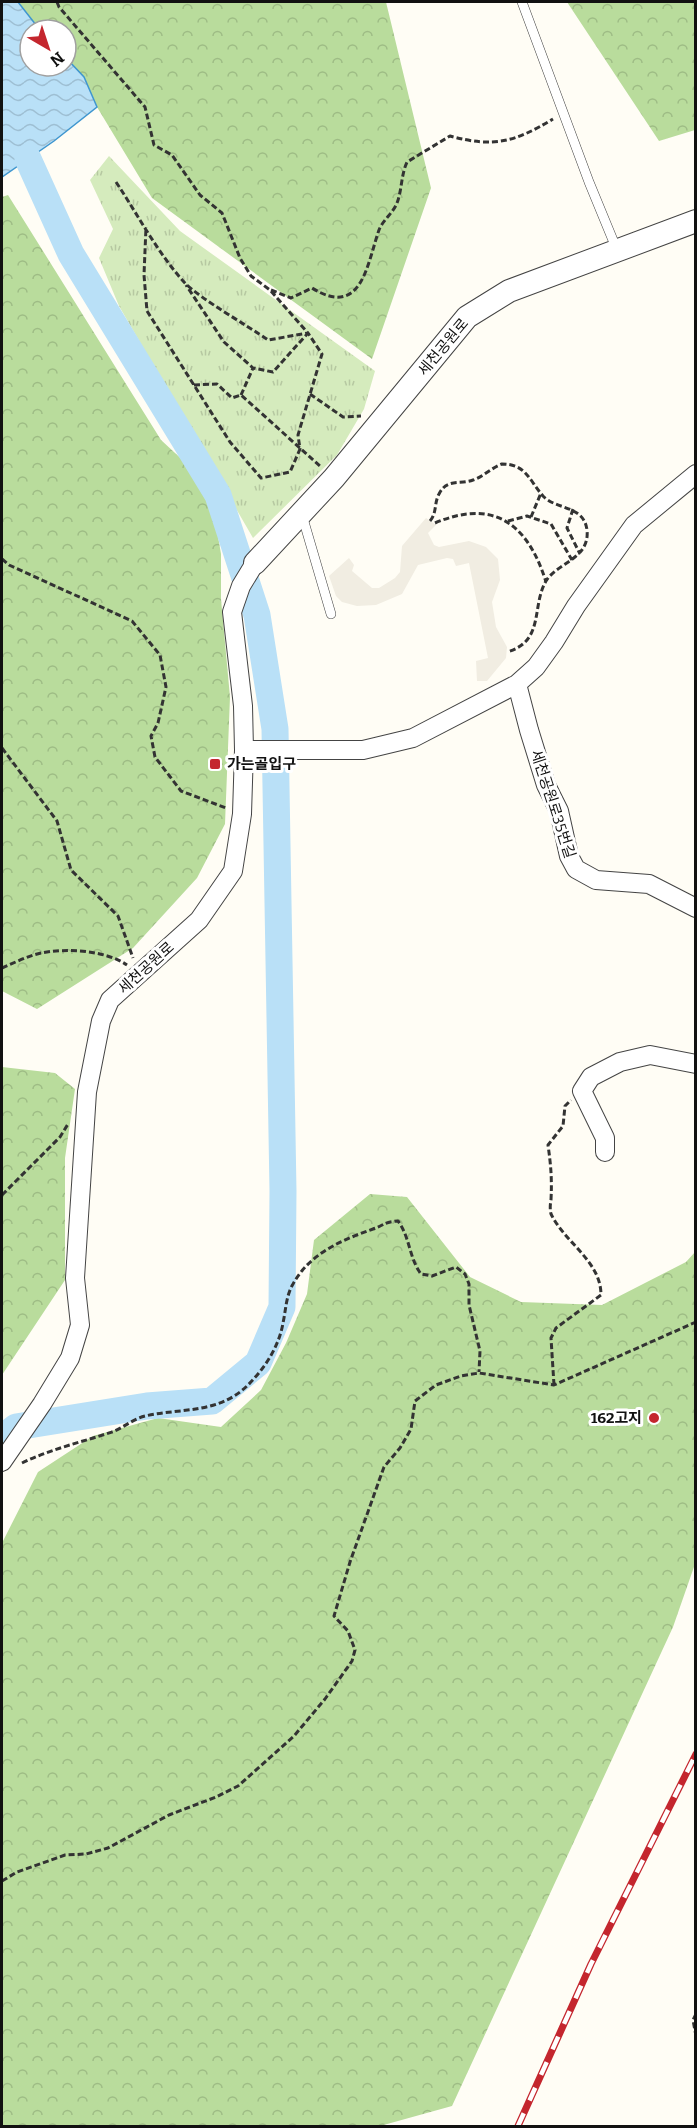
<svg xmlns="http://www.w3.org/2000/svg" width="697" height="2128" font-family="Bitter,'Noto Sans KR',serif">
  <defs>
    <pattern id="grass-tufts" width="24" height="20" patternUnits="userSpaceOnUse" patternTransform="scale(1.5)"><rect width="24" height="20" fill="#d5ebbd"/><path d="M3 7l-1-3M5 7V3M7 7l1-3M15 17l-1-3M17 17v-4M19 17l1-3" fill="none" stroke="#b6c8a1"/></pattern>
    <pattern id="forest-crowns" width="20" height="18" patternUnits="userSpaceOnUse" patternTransform="scale(1.5)"><rect width="20" height="18" fill="#b9dc9c"/><path d="M2 6a3 3 0 1 1 6 0M12 15a3 3 0 1 1 6 0" fill="none" stroke="#9ebc85"/></pattern>
    <pattern id="water-waves" width="16" height="10" patternUnits="userSpaceOnUse" patternTransform="scale(1.5)"><rect width="16" height="10" fill="#b9e0f7"/><path d="M0 5q4-4 8 0t8 0" fill="none" stroke="#9ebfd3"/></pattern>
  </defs>
  <rect width="100%" height="100%" fill="#fffdf5"/>
  <path fill="url(#grass-tufts)" d="M109,156L180,231L375,371L364,409L337,455L253,538L119,306L99,258L113,229L90,180Z"/>
  <path fill="url(#forest-crowns)" d="M18,2H386L431,188L372,359L152,198L97,107L84,77L66,58V30H40Z
    M567,2H695V130L659,141Z
    M8,195L161,440L188,465L215,518L221,554V599L230,697L225,824L197,878L133,948L37,1009L2,991V197Z
    M2,1067L55,1073L75,1089L65,1158V1280L2,1375Z
    M370,1194L407,1197L470,1277L521,1302L602,1305L686,1262L695,1252V1564L673,1627L452,2106L380,2126H2V1543L38,1472L93,1436L158,1418L221,1427L261,1390L286,1343L307,1294L314,1240Z"/>
  <path fill="#f1ede2" d="M426,518L436,525L428,533L434,545L439,547L469,541L486,547L498,559L500,580L492,602L496,627L507,647L506,658L487,681H477L476,661L488,658L469,563L456,566L453,559L447,558L418,565L402,594L376,605L357,606L342,602L336,596L329,576L349,558L354,565L352,571L372,588H379L395,578L400,572L402,546Z"/>
  <path fill="url(#water-waves)" stroke="#3f96cf" stroke-width="1.5" d="M2,2H18L40,30H30V66H66V58L84,77L97,107L54,141L2,177Z"/>
  <g fill="none" stroke-linecap="round" stroke-linejoin="round">
    <path stroke="#b9e0f7" stroke-width="27" d="M2,1438L16,1427L147,1406L212,1401L258,1363L282,1307L283,1191L275,729L257,615L218,495L71,254L28,159"/>
    <g stroke="#444" stroke-width="10">
      <path id="service" d="M522,2L589,182L617,250
        M302,515L331,614"/>
    </g>
    <g stroke="#444" stroke-width="20">
      <path id="minor" d="M517,684L529,730L546,785L559,811L569,856L576,869L596,880L649,884L696,908
        M244,750H363L413,738L517,684L536,667L554,642L576,606L634,525L696,474
        M605,1152V1138L582,1091L591,1077L620,1062L650,1055L696,1064
        M2,1462L42,1404L70,1358L80,1325L75,1278L87,1092L101,1021L110,1000L199,920L233,871L242,814L244,750L243,706L232,612L241,586L255,563"/>
    </g>
    <g stroke="#444" stroke-width="24">
      <path id="tertiary" d="M255,563L334,478L467,317L509,291L696,221"/>
    </g>
    <path stroke="#333" stroke-width="3" stroke-dasharray="6 3" stroke-linecap="butt" d="M57,2L59,7L145,107L154,145L172,155L200,195L222,213L240,258L251,276L270,290L308,333L273,372L253,368L224,342L186,285
      M116,182C138,215 157,252 184,282C200,299 247,325 268,340L308,333L322,354L298,435L300,449L290,472L261,478L230,442L147,311L144,275L146,227
      M271,290L291,298L312,288C362,319 367,264 379,230C383,220 393,213 397,203C402,190 401,175 407,162L450,136C494,148 515,142 553,119
      M194,385L217,384L232,398L241,395L320,466
      M310,394L343,417L361,416
      M241,395L253,368
      M573,509L567,528L580,554
      M531,517L541,493
      M430,521C437,513 434,503 439,494C447,478 460,485 473,480C483,477 491,468 502,464C526,464 529,480 543,496C556,510 584,505 587,530C590,559 558,562 546,581C531,607 545,641 507,652
      M508,521L527,516L551,524L572,560
      M435,523C494,498 528,524 546,582
      M2,559L9,565L132,621L160,655L166,687L158,723L151,736L155,757L181,791L226,808
      M2,748L57,821L71,870L118,916L133,958
      M2,968C14,963 27,956 41,953C66,948 105,950 127,965
      M2,1195L60,1137L68,1124
      M554,1385L551,1338L556,1328L601,1295C601,1261 565,1243 551,1214C550,1210 550,1205 551,1200C552,1179 551,1166 548,1145L563,1126L565,1106L571,1100
      M22,1463C51,1449 82,1442 112,1432C123,1428 133,1419 145,1416C181,1408 219,1414 248,1385C264,1369 279,1347 283,1323C286,1309 286,1296 293,1284C310,1253 342,1240 373,1229C385,1225 383,1222 398,1221C410,1237 409,1258 421,1274L432,1276L456,1267L465,1274L469,1284V1305L480,1351L479,1372
      M2,1881L17,1872L65,1855L86,1854L108,1848L169,1815L216,1797L238,1786L294,1736L325,1699L352,1661L355,1650L348,1631L334,1616L350,1562L384,1467L400,1448L411,1429L415,1401L436,1385L461,1376L479,1373L554,1385L696,1322
      M696,2014L693,2020L696,2036"/>
    <use href="#service" stroke="#fff" stroke-width="9"/>
    <use href="#minor" stroke="#fff" stroke-width="18"/>
    <use href="#tertiary" stroke="#fff" stroke-width="22"/>
    <g stroke="#c4262e" stroke-width="7">
      <path id="rail" d="M518,2126L591,1964L696,1754"/>
    </g>
    <use href="#rail" stroke="#fff" stroke-width="4.5" stroke-dasharray="14" stroke-linecap="butt"/>
  </g>
  <g fill="#c4262e" stroke="#fff" stroke-width="2">
    <rect x="209" y="758" width="12" height="12" rx="3"/>
    <circle cx="654" cy="1418" r="6"/>
  </g>
  <g text-anchor="middle" dominant-baseline="central" stroke-width="6" stroke-linejoin="round" paint-order="stroke">
    <g font-size="15" fill="#111" stroke="#fff">
      <text transform="translate(443 347) rotate(-50)">세천공원로</text>
      <text transform="translate(553 804) rotate(72)">세천공원로35번길</text>
      <text transform="translate(146 968) rotate(-42)">세천공원로</text>
    </g>
    <g font-size="15" font-weight="bold" fill="#111" stroke="#fff" text-anchor="start">
      <text x="227" y="764">가는골입구</text>
      <text x="642" y="1418" text-anchor="end">162고지</text>
    </g>
  </g>
  <rect width="697" height="2128" fill="none" stroke="#111111" stroke-width="6"/>
  <g transform="translate(48 48) rotate(141)"><circle r="28" fill="#ffffff" stroke="#a0a0a0" stroke-width="1.5"/>
  <path d="M0-4.5L10 22L0 15L-10 22Z" fill="#c4262e"/>
  <text y="-9" font-size="16" font-weight="bold" text-anchor="middle" fill="#111111">N</text>
  </g>
</svg>
